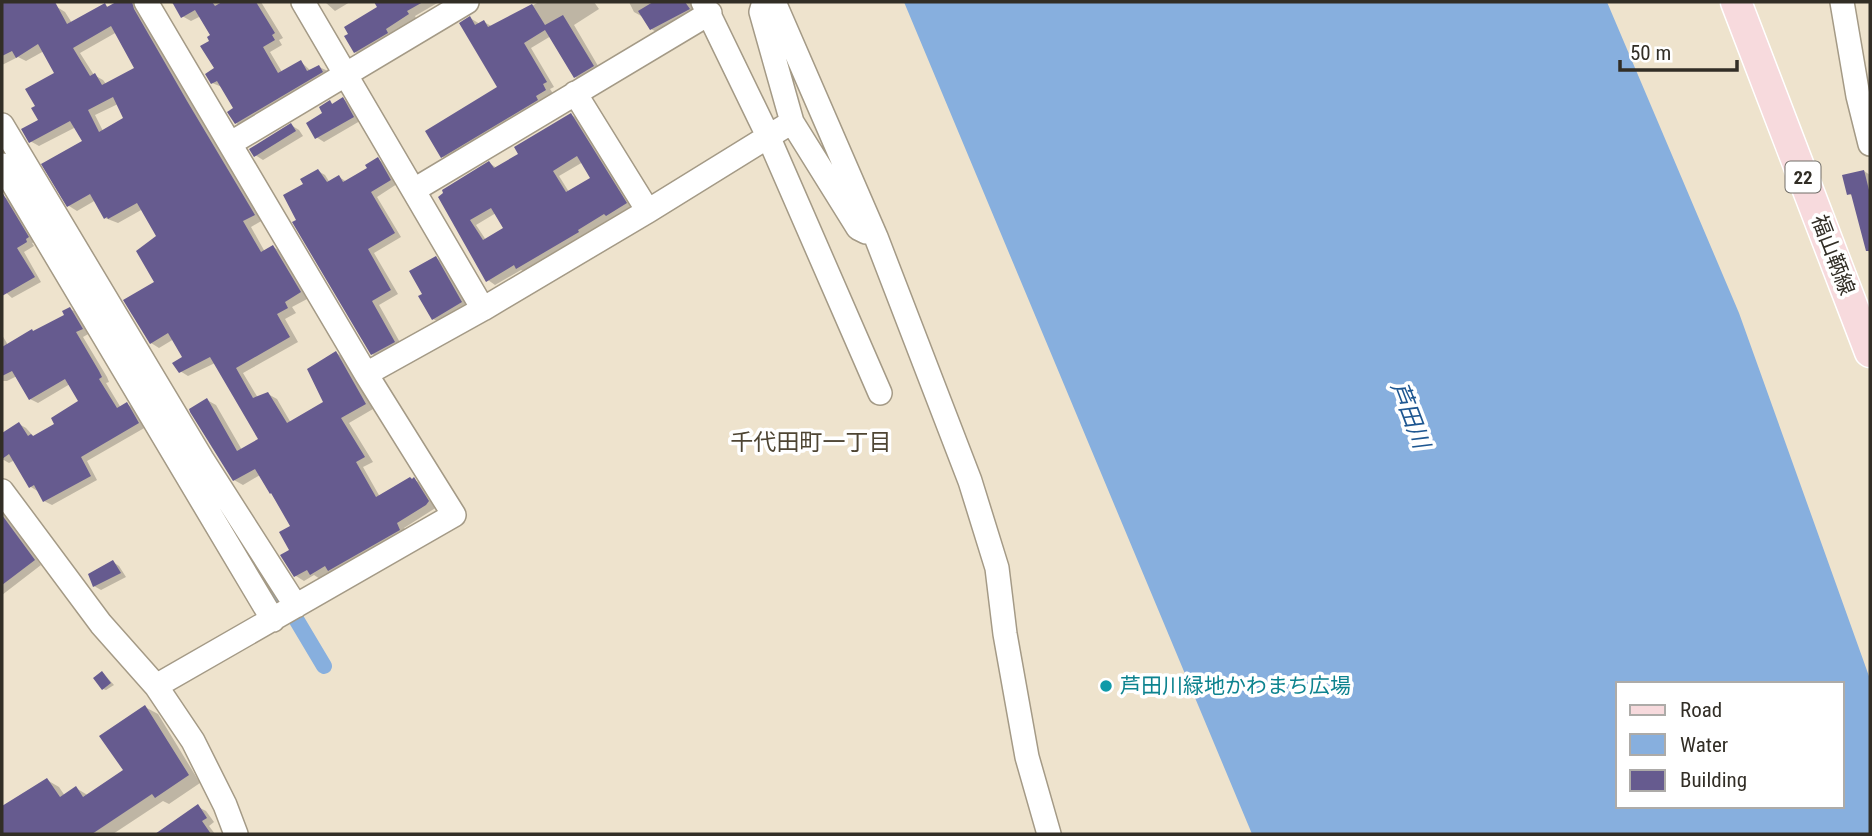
<svg xmlns="http://www.w3.org/2000/svg" width="1872" height="836" font-family="'Roboto Condensed','Noto Sans JP',sans-serif">
  <rect width="100%" height="100%" fill="#eee3cd"/>
  <path fill="#87afde" fill-rule="evenodd" d="M904,2H1607L1739,313L1870,679V834H1252ZM1618,684H1842V806H1618Z"/>
  <path fill="#0003" fill-rule="evenodd" d="M2,2H47L51,10L57,7L65,12L72,23L105,5L110,8L120,2H142L140,9L217,145L263,220L251,227L265,252L273,247L282,252L309,298L292,307L296,313L285,319L298,342L243,373L258,398L268,394L277,399L291,423L326,403L336,353L345,358L373,409L349,423L373,462L363,467L380,497L414,480L423,484L437,507L404,528L408,535L338,575L332,572L320,579L314,575L304,581L296,576L292,551L293,527L260,475L243,485L234,480L207,400L216,405L242,450L261,440L215,363L188,376L180,371L185,357L174,339L159,348L151,343L159,237L143,209L118,223L105,218L96,200L77,211L69,206L84,142L76,127L39,146L30,141L40,120L56,74L44,51L26,61L18,57L2,65ZM117,32L137,68L106,84L103,80L94,75L80,53ZM118,104L126,119L103,131L95,115Z
    M166,2H261L283,38L279,40L282,45L270,52L282,72L301,62L311,71L319,67L328,71L331,77L245,128L236,123V109L222,87L212,83L216,69L212,36L201,16L191,21L182,16L174,4Z
    M325,2H350L335,11Z
    M379,2H439L415,16L417,20L364,57L355,52L380,8L377,3Z
    M539,2H594L599,9L574,25L601,71L583,82L575,77L551,36L531,48L554,87L550,89L554,95L451,161L442,156L499,87L470,18L480,24L484,22L493,27Z
    M629,2H689L697,14L660,34L651,29L643,17L634,12Z
    M343,99L350,103L360,121L324,142L316,137L330,102L334,105Z
    M571,115L579,119L634,208L615,220L612,218L525,272L521,270L495,285L488,280L440,197L489,163L497,168L520,154ZM583,162L592,178L569,192L559,176ZM496,213L505,229L486,240L476,225Z
    M291,125L299,130L303,136L263,160L255,155Z
    M378,159L385,164L397,184L377,197L401,237L374,253L398,294L379,305L402,346L380,358L372,354L299,220L305,185L318,171L325,175L330,183L339,177L347,182L370,169Z
    M1864,171L1870,175V257L1853,196L1849,194Z
    M2,196L10,200L35,242L32,243L34,246L24,252L41,282L12,298L2,289Z
    M436,258L443,262L469,306L441,323L433,319L424,295Z
    M70,309L78,313L90,333L83,337L107,377L109,382L106,383L121,408L127,404L135,409L146,427L87,461L97,480L52,505L44,501L39,492L31,487L15,460L9,463L2,459V435L19,424L26,428L34,437L57,424L81,401L70,384L38,403L30,399L17,376L7,381H2V335L8,345L67,316Z
    M2,510L41,565L2,595Z
    M113,562L119,566L126,577L101,590L94,586Z
    M103,673L114,685L106,690L103,689Z
    M145,707L158,714L200,783L169,804L163,801L113,834H2V810L47,780L59,787L65,796L76,788L89,796L126,771Z
    M198,807L206,811L214,822L209,826L215,834H165L162,831Z"/>
  <g fill="none" stroke-linecap="round" stroke-linejoin="round">
    <path stroke="#87afde" stroke-width="16" d="M216,501L278,604
      M296,619L324,666"/>
  </g>
  <path fill="#665b8f" fill-rule="evenodd" d="M2,2H55L67,24L105,3L107,7L116,2H132L134,9L187,101L255,215L243,221L261,252L273,245L301,292L285,302L288,308L277,314L290,337L236,368L253,398L268,392L287,423L323,402L307,369L336,351L366,404L341,418L365,457L356,462L376,497L410,477L412,479L414,477L429,501L426,505L397,523L400,530L328,571L325,566L310,575L307,570L294,577L280,555L289,550L279,532L290,526L271,493L270,494L255,469L233,481L190,412L189,409L207,398L237,451L258,439L210,357L179,373L172,363L182,357L168,333L150,344L123,300L154,282L136,251L156,236L137,203L108,219L107,217L104,219L90,194L67,207L41,164L82,141L70,121L29,143L21,129L38,120L31,108L35,106L25,89L54,73L38,44L16,58L12,51L2,56ZM111,26L134,68L102,85L95,73L90,76L73,48ZM113,97L123,118L99,132L88,110Z
    M172,2H212L215,6L222,2H256L275,33L272,35L275,40L263,47L278,73L301,60L307,71L319,65L323,72L235,124L227,112L233,108L217,81L211,84L205,74L214,68L200,46L209,41L207,37L210,35L195,10L181,18Z
    M374,2H423L407,11L409,14L386,29L388,33L354,53L344,36L348,34L344,27L377,7Z
    M653,2H685L690,9L650,30L638,11Z
    M532,4L545,25L563,15L594,66L574,78L545,30L524,43L547,82L543,84L546,90L536,96L538,100L441,158L425,131L497,87L459,23L470,16L475,25L484,20L488,27Z
    M343,97L354,117L315,139L306,123L322,113L319,107L330,100L332,104Z
    M571,113L627,203L606,216L604,214L578,230L579,232L516,269L514,265L486,282L438,197L443,193L442,190L489,161L494,168L518,154L514,147ZM577,156L590,178L566,192L553,171ZM491,208L503,228L483,240L470,220Z
    M291,123L296,131L254,157L249,149Z
    M378,157L391,180L371,192L395,233L368,249L391,290L372,301L395,342L371,355L292,222L296,220L283,195L303,184L300,179L318,169L327,182L339,175L343,182L367,168L365,165Z
    M1864,170L1870,194V251H1866L1851,194L1847,195L1842,175Z
    M2,192L29,237L26,239L27,242L17,248L35,277L2,296Z
    M436,256L462,302L432,320L418,296L422,294L409,271Z
    M70,307L83,329L76,332L99,371L102,377L99,379L117,408L127,402L139,423L81,457L91,476L43,502L34,485L29,488L9,454L2,459V433L19,422L28,436L31,434L33,436L54,424L51,418L78,401L65,379L29,400L12,371L2,376V347L32,329L33,331L64,315L62,311Z
    M2,515L35,560L2,585Z
    M113,560L121,573L93,587L88,574Z
    M102,671L111,683L102,690L93,678Z
    M145,705L189,775L155,798L152,794L92,834H2V806L47,778L60,797L76,786L83,797L123,770L99,736Z
    M198,804L207,818L202,821L211,834H155Z"/>
  <g fill="none" stroke-linecap="round" stroke-linejoin="round">
    <g stroke="#a49a86" stroke-width="26">
      <path id="minor" d="M146,2L366,374L454,515L156,686
        M303,2L483,309
        M703,2L768,136L880,393
        M774,2L876,237L970,481L997,568L1005,634L1027,757L1049,834
        M1842,2L1858,96L1870,144
        M575,93L648,211
        M792,122L858,228L866,232
        M2,125L202,459L296,606
        M231,143L467,2
        M2,165L273,620
        M414,190L710,13
        M366,374L483,309L648,211L792,122L761,12L764,2
        M2,491L101,624L156,686L193,741L225,805L236,834"/>
    </g>
    <g stroke="#fff" stroke-width="33">
      <path id="major" d="M1736,2L1870,352"/>
    </g>
    <use href="#minor" stroke="#fff" stroke-width="23"/>
    <use href="#major" stroke="#f7dadd" stroke-width="30"/>
  </g>
  <circle fill="#0f9aa8" stroke="#fff" stroke-width="2.5" cx="1106" cy="686" r="7"/>
  <g text-anchor="middle" dominant-baseline="central" stroke-width="7" stroke-linejoin="round" paint-order="stroke">
    <rect fill="#fff" stroke="#706d67" stroke-width="2" x="1785.5" y="161.5" width="35" height="31" rx="5"/>
    <g font-size="19" font-weight="bold" fill="#322e26">
      <text x="1803" y="177">22</text>
    </g>
    <g font-size="21" fill="#322e26" stroke="#fff">
      <text transform="translate(1833 255) rotate(69)">福山鞆線</text>
    </g>
    <g font-size="21" fill="#0d838f" stroke="#fff" text-anchor="start">
      <text x="1120" y="686">芦田川緑地かわまち広場</text>
    </g>
    <g font-size="23" font-style="italic" fill="#1f5791" stroke="#fff">
      <text transform="translate(1410 415) rotate(69)">芦田川</text>
    </g>
    <g font-size="23" fill="#4e4533" stroke="#fff">
      <text x="811" y="442">千代田町一丁目</text>
    </g>
  </g>
  <rect width="1872" height="836" fill="none" stroke="#322e26" stroke-width="7"/>
  <rect x="1616" y="682" width="228" height="126" fill="#ffffff" stroke="#adaba8" stroke-width="2"/>
  <rect x="1630" y="705" width="35" height="10" fill="#f7dadd" stroke="#adaba8" stroke-width="2"/>
  <text x="1680" y="717" font-size="21" fill="#322e26">Road</text>
  <rect x="1630" y="734" width="35" height="21" fill="#87afde" stroke="#adaba8" stroke-width="2"/>
  <text x="1680" y="752" font-size="21" fill="#322e26">Water</text>
  <rect x="1630" y="770" width="35" height="21" fill="#665b8f" stroke="#adaba8" stroke-width="2"/>
  <text x="1680" y="787" font-size="21" fill="#322e26">Building</text>
  <path d="M1620 60v10h117v-10" fill="none" stroke="#322e26" stroke-width="3.5"/>
  <text x="1630" y="60" font-size="21" fill="#322e26" stroke="#ffffff" stroke-width="5" paint-order="stroke">50 m</text>
</svg>
